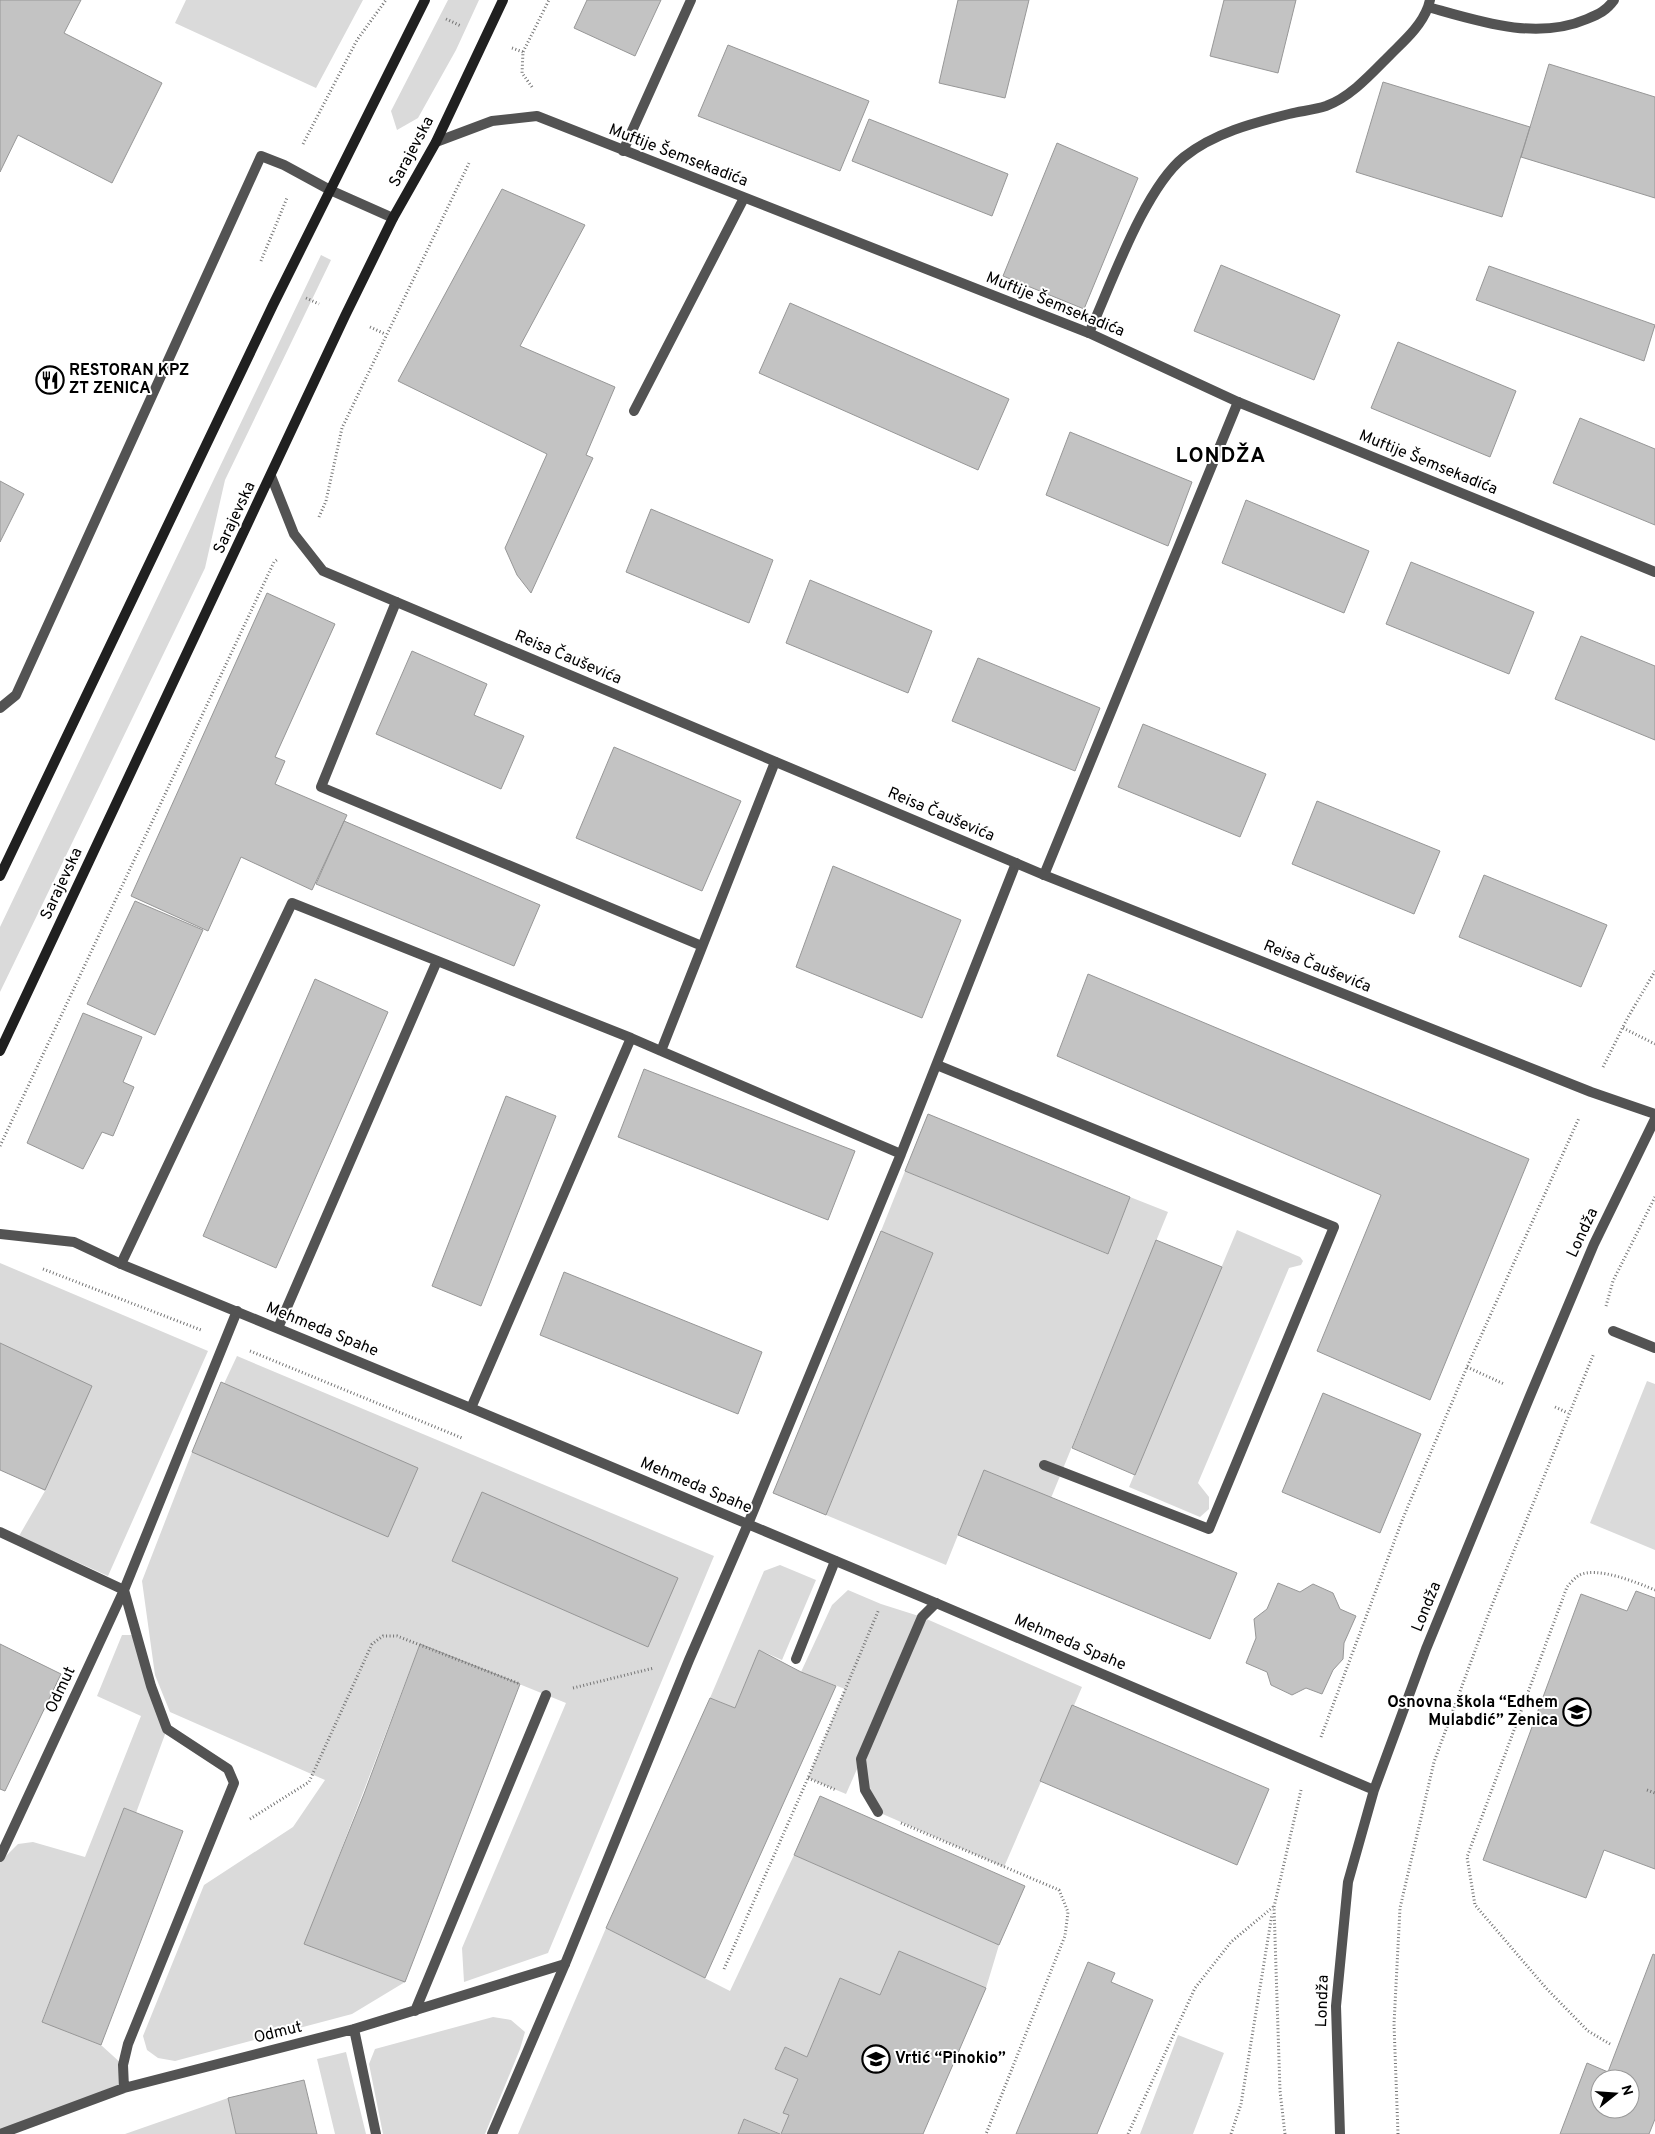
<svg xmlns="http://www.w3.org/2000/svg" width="1655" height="2134" font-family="Overpass,sans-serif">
  <rect width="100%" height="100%" fill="#fff"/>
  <path fill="#dadada" d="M186,0H363L316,88L175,23Z
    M448,0H479L456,50L418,118L397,130L391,111Z
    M321,255L331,260L225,480L205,568L0,992V927Z
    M905,1171L1107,1254L1130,1197L1168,1212L1051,1498L984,1470L946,1565L826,1515L933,1253L881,1231Z
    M1237,1230L1300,1257L1303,1261L1301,1265L1289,1268L1198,1483L1209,1497V1509L1200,1517L1129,1487Z
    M0,1263L208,1351L108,1576L19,1536L45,1491L0,1469Z
    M237,1356L714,1556L548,1953L464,1982L462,1948L566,1703L420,1644L305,1944L405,1982L352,2014L175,2061L158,2058L147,2050L143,2036L204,1885L293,1827L325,1780L170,1712L155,1675L142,1581L192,1452Z
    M1647,1381L1655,1384V1550L1590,1523Z
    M780,1565L816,1580L782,1660L759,1650L735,1708L710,1698L764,1571Z
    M848,1590L881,1604L922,1617L1082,1687L1004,1867L878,1812L870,1800L861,1760L846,1794L808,1778L845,1689L801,1672L832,1605Z
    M122,1635H137L167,1729L136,1813L124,1809L42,2021L101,2045L123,2065L124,2088L0,2134V1862L18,1844L33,1842L85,1857L141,1716L97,1696Z
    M794,1855L999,1945L986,1988L899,1951L880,1995L840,1978L807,2057L785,2047L775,2069L798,2079L783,2113L789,2115L781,2134L745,2119L738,2134H518L606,1928L730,1991Z
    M493,2017L511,2020L525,2032L520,2049L485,2134H383L369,2064L375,2049Z
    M1178,2035L1224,2053L1193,2134H1140Z
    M346,2052L366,2134H335L317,2059Z
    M228,2098L236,2134H125Z"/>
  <path fill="#c3c3c3" stroke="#979797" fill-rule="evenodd" d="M0,0H81L64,33L162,83L112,183L18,135L0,172Z
    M587,0H661L635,56L574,28Z
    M958,0H1029L1005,98L939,83Z
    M1224,0H1296L1278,73L1210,56Z
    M728,45L869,101L840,171L698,116Z
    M1549,64L1655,97V198L1521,157Z
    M1383,82L1530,127L1502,217L1356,172Z
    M869,119L1008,174L992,216L852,161Z
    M1057,143L1138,178L1084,309L1003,276Z
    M502,189L585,225L520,346L615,387L586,455L593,458L531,593L517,575L505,548L547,454L398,381Z
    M1221,265L1340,315L1314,380L1194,331Z
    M1489,266L1655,325L1644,361L1476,300Z
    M790,303L1009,399L978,470L759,373Z
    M1398,342L1516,391L1490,457L1371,408Z
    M1580,418L1655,449V525L1553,483Z
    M1070,432L1192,482L1168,546L1046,495Z
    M0,481L24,494L0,542Z
    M1246,500L1369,551L1344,613L1222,563Z
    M651,509L773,560L749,623L626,572Z
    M1411,562L1534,612L1509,674L1386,624Z
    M810,580L932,631L908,693L786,643Z
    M267,593L335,624L275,757L285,761L275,784L347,815L312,890L241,857L208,931L131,896Z
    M1581,636L1655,666V740L1555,699Z
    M412,651L487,684L474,715L524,736L501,789L376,734Z
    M978,658L1100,708L1075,771L952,721Z
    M1143,724L1266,774L1240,837L1118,787Z
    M614,747L741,801L702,891L576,838Z
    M1317,801L1440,851L1414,914L1292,864Z
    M344,821L540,905L514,966L316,884Z
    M833,866L961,920L922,1018L796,967Z
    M1484,875L1607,925L1581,987L1459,937Z
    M135,901L203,930L155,1035L87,1004Z
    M1088,974L1529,1159L1430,1400L1317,1351L1381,1195L1057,1056Z
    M315,979L388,1012L276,1268L203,1236Z
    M83,1013L142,1037L123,1082L134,1087L113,1136L102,1132L83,1169L27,1143Z
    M644,1069L855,1151L828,1220L618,1137Z
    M506,1096L556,1116L481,1306L432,1286Z
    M928,1114L1130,1197L1108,1254L905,1171Z
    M881,1231L933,1253L826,1515L773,1493Z
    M1156,1240L1222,1267L1135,1475L1072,1448Z
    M564,1272L762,1352L738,1414L540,1335Z
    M0,1343L92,1386L45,1490L0,1470Z
    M221,1382L418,1468L388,1537L192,1452Z
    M1323,1393L1421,1434L1380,1533L1282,1492Z
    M984,1470L1237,1573L1210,1639L958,1535Z
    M482,1492L678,1578L648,1647L452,1561Z
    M1278,1583L1300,1592L1313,1584L1333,1593L1340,1609L1356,1616L1344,1643L1343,1659L1333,1670L1322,1694L1306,1688L1292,1695L1271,1685L1267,1672L1246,1663L1256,1638L1254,1619L1267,1609Z
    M1636,1591L1655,1598V1869L1604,1850L1586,1898L1483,1860L1581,1594L1627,1611Z
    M0,1644L61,1674L5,1791L0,1789Z
    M420,1644L520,1684L405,1982L304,1944L364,1794Z
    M759,1650L801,1672L836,1686L705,1978L606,1928L710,1698L735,1708Z
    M1072,1705L1269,1789L1237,1865L1040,1781Z
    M820,1796L1025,1886L999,1945L794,1855Z
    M124,1808L183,1831L101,2045L42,2022Z
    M899,1951L986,1988L923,2134H781L789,2115L783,2113L798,2079L775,2069L785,2047L807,2057L840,1978L880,1995Z
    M1653,1954L1655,1955V2119L1649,2134H1560L1587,2063L1608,2072ZM1600,2079H1630V2109H1600Z
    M1088,1962L1115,1973L1111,1982L1153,2000L1097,2134H1016Z
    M304,2080L317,2134H236L228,2098Z
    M744,2119L780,2134H738Z"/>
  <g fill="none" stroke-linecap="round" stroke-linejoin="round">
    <path stroke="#757575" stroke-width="3" stroke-dasharray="1 2.5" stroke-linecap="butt" d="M446,19L461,26
      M512,48L523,52
      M532,87L522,73L523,52L549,0
      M303,144L357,40L386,0
      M261,261L287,198
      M306,298L319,304
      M370,327L385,334
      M319,517L326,501L342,428L470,161
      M1623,1028L1655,1044
      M1603,1067L1627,1019L1655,971
      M0,1146L274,562L278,559
      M43,1269L201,1330
      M1606,1306L1613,1281L1655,1197
      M250,1351L462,1438
      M1467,1367L1504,1384
      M1555,1407L1568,1413
      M573,1688L654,1668
      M1321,1737L1403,1518L1467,1367L1579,1118
      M808,1778L836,1790
      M1647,1790L1655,1793
      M250,1819L309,1782L372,1644L383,1636H397L520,1684
      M901,1823L1059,1890L1068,1912L1065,1936L986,2134
      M724,1969L808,1778L879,1609
      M1610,2044L1588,2031L1546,1988L1475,1905L1467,1857L1567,1587C1570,1583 1574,1579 1578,1576C1595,1565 1638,1583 1655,1590
      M1128,2134L1195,1988L1231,1942L1273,1907
      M1231,2134L1241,2104L1272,1914
      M1285,2134L1280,2091L1274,1907L1301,1790
      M1398,2134L1394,2024L1400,1908L1434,1762L1490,1610L1594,1353"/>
    <path stroke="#535353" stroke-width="10" d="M1430,0L1428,7C1478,21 1536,41 1587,19C1599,14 1606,11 1614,0
      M623,151L691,0
      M1089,333C1111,285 1144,189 1184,157C1214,133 1253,123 1289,114C1301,111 1314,110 1326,106C1351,97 1372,73 1391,54C1405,40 1421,26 1428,7
      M634,411L744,198
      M396,602L321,787L702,946
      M0,708L16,695L261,156L284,165L330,190L393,218
      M1044,875L1238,402
      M661,1051L901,1154L748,1524
      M937,1065L1334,1227L1209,1529L1044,1465
      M901,1154L1016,863
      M121,1264L292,903L631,1038
      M278,1328L437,961
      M471,1408L631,1038L661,1051L775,762
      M0,1532L124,1590L0,1857
      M796,1659L835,1561
      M878,1812L865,1790L861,1759L922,1617L936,1603
      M415,2011L546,1695
      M354,2029L376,2134
      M124,2088L123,2065L128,2044L234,1783L228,1769L167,1729L151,1686L124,1590L237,1311
      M0,2134L124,2088L354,2029L565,1964"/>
    <path stroke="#535353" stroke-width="10" d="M436,142L492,121L537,116L1089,333L1238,402L1655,572
      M271,476L294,534L323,571L1044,875L1591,1092L1655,1114
      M0,1234L74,1242L121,1264L471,1408L936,1603L1374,1790
      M1613,1331L1655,1348
      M492,2134L565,1964L689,1660L748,1524
      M1340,2134L1336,2006L1348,1882L1374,1790L1426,1649L1530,1396L1594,1244L1655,1119"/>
    <path stroke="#202020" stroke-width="10" d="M0,876L273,305L425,0
      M0,1051L345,316L393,218L436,142L503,0"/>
  </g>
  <defs>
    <g id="restaurant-ring" transform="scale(1.4375)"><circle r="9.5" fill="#fff" stroke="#000" stroke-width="1.5"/><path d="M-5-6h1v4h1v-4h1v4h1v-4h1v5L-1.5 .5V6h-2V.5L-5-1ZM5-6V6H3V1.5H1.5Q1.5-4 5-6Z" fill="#000"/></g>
    <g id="school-ring" transform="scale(1.4375)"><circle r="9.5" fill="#fff" stroke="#000" stroke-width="1.5"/><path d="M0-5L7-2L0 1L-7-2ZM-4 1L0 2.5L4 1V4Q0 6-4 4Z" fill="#000"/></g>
  </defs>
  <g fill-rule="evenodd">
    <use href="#restaurant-ring" x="50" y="380"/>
    <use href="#school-ring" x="1577" y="1712"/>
    <use href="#school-ring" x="876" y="2059"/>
  </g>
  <g text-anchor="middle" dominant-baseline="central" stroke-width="4" stroke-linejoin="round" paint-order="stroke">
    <g font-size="16" fill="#000" stroke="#fff">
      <text transform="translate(412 152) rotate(-62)">Sarajevska</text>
      <text transform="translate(678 156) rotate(21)">Muftije Šemsekadića</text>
      <text transform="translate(1055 305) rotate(22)">Muftije Šemsekadića</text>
      <text transform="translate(1428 463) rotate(22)">Muftije Šemsekadića</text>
      <text transform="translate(235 518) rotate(-65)">Sarajevska</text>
      <text transform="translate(568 658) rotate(23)">Reisa Čauševića</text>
      <text transform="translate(941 815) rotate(23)">Reisa Čauševića</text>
      <text transform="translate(62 884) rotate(-65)">Sarajevska</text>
      <text transform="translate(1317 967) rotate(22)">Reisa Čauševića</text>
      <text transform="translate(1583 1233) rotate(-65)">Londža</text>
      <text transform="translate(322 1330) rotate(22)">Mehmeda Spahe</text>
      <text transform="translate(696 1486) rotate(23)">Mehmeda Spahe</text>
      <text transform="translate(1427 1607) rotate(-68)">Londža</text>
      <text transform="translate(1070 1643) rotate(23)">Mehmeda Spahe</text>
      <text transform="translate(61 1690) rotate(-65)">Odmut</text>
      <text transform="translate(1323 2001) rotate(-88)">Londža</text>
      <text transform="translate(278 2033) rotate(-14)">Odmut</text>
    </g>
    <g font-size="16" font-weight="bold" fill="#000" stroke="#fff" text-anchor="start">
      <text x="69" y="371">RESTORAN KPZ<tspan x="69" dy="18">ZT ZENICA</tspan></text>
      <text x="1558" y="1703" text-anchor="end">Osnovna škola “Edhem<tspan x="1558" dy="18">Mulabdić” Zenica</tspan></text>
      <text x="895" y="2059">Vrtić “Pinokio”</text>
    </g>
    <g font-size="21" font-weight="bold" letter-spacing="1" fill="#000" stroke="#fff">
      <text x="1221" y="456">LONDŽA</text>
    </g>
  </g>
  <g transform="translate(1615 2094) rotate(73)"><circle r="24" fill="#ffffff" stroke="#999999"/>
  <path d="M0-4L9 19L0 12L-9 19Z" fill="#000000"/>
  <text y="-8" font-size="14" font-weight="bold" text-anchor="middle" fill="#000000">N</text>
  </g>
</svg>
